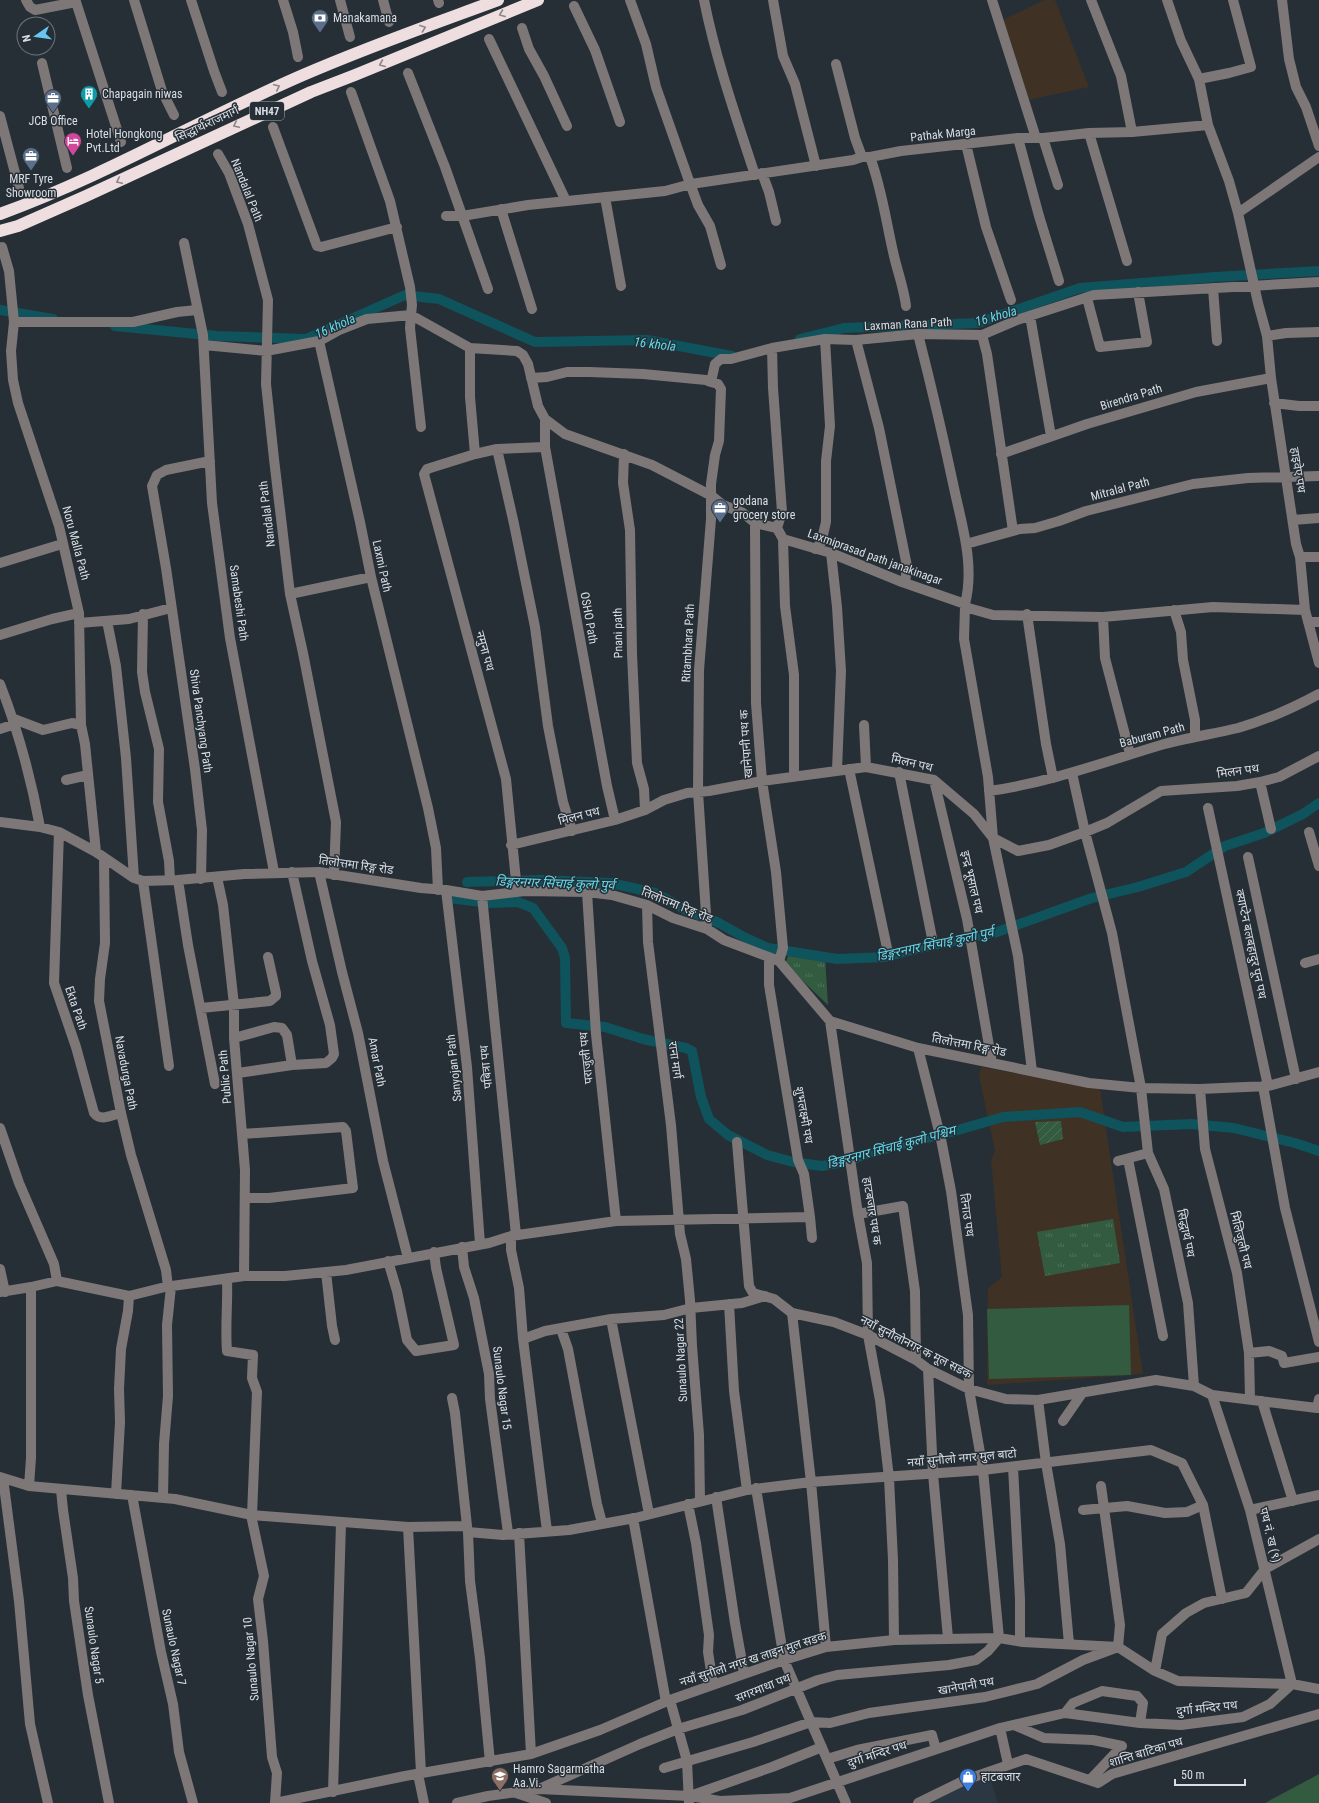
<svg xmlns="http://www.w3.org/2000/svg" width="1319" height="1803" font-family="'Roboto Condensed','Noto Sans Devanagari',sans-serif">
  <defs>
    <pattern id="park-tufts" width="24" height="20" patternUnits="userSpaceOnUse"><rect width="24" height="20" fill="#335b40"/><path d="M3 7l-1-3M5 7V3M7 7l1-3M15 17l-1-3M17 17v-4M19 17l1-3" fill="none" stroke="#50725b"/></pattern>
    <pattern id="garden-furrows" width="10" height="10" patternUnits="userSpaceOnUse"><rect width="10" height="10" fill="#335b40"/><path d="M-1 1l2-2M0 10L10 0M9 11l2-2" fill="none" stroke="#50725b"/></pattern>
  </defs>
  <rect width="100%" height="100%" fill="#262f36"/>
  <path fill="#2b3844" d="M988,1772L998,1803H918Z"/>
  <path fill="#3f3224" d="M1045,0H1055L1089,87L1032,99L1025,102L1000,21Z
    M981,1067L1100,1089L1143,1374L987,1385L988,1288L1002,1277L991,1160L995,1151L979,1076Z"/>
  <path fill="#335b40" d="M1129,1305L1131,1375L989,1379L987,1309Z
    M1319,1773V1803H1265L1319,1774Z"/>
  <path fill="url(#park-tufts)" d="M790,952L825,957L828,1005L785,964Z
    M1113,1219L1120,1263L1045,1276L1037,1232Z"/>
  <path fill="url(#garden-furrows)" d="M1061,1121L1063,1139L1040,1145L1035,1122Z"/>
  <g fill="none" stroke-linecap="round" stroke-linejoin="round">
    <path stroke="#0f535c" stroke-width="10" d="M0,310L53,319
      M115,326L217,336L306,339L405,295L439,299L535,342L647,340L732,356
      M800,339L844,328L978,323L1080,288L1215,277L1319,271
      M467,882L543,880L611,883L655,893L686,910L719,923L744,937L768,948L837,959L885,957L924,947L997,932L1092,898L1138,887L1186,872L1225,846L1264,833L1303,814L1319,803
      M449,898L489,903L518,902L533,908L562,948L565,958L566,1023L605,1027L643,1039L686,1048L692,1051L701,1097L709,1119L728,1135L767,1155L793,1162L822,1166L845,1162L872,1152L951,1132L1003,1117L1080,1112L1123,1127L1191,1124L1234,1128L1295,1143L1319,1151"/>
    <path stroke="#7e7777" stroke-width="10" d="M26,0L30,7L35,10L76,2L121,142
      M134,0L162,91L174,115
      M191,0L214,71L222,92
      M283,0L293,32L298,57
      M340,0L350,37
      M383,0L389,22
      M438,0L439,3
      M630,0L646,44L656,87L688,178L698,205L710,226L721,265
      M704,0C716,60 736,117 755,175
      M773,0L783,56L795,84L816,166
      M992,0L1036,138
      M1091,0L1121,76L1132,132
      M1167,0L1181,41L1199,79L1208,125L1229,181L1238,213L1258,303L1267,336L1271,378L1296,544L1300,557L1305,610L1319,663
      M1282,0L1289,59L1296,87L1306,107L1319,146
      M574,6L595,50L620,122
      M522,28L529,49L544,76L567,126
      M489,39L566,201
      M42,63L67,168
      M836,64L855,138L862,157
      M408,73L445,167L488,289
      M1199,79L1229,73L1251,67L1233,0
      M351,92L390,201L410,287L412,305L411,315L470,348L517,351L523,355L528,364L538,406L545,419L565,434L652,465L712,496L723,505L743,513L755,523L777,528L783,539L831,553L902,582L965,604V607L993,615L1103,617L1213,607L1305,610
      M0,116L19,188
      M273,127L317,246L321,247L397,227
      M1089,133L1127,261
      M1018,138L1039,216L1059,281
      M1043,138L1058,185
      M966,144L986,227L1011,300
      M218,154L229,173L248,224L268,300L266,384L274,459L290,594L303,653L336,822L334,875
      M870,157C882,189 886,222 894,256C898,273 904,289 906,306
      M762,173L769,192L776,221
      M605,197L621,286
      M501,209L532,309
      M1238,213L1319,157
      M446,216H462L528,205L665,191L691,184L853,160L862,157H870L901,151L1018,138H1043L1089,133L1132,132L1208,125
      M184,243L203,335L212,503L230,638L274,872
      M2,247L9,271L14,322L11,351L13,380L18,403L59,526L79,613L81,725L85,744L96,852
      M1213,288L1217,341
      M1087,298L1100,347L1147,342L1138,292
      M1030,316L1051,436
      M14,322H133L177,312L197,310
      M918,334C931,385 943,436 954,488C962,526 975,565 965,604
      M982,335L987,354L1013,531
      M1267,336L1286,333L1319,332
      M856,340L879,428L907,566L905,583
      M204,345L266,351L319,341
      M470,348V397L475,454L497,449
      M772,348L773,388L782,512L777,528
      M531,378L547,377L567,372H589L643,374L706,380L711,382L715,364L721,359H731L772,348L825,339L856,340L918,334L982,335L1017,320L1094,295L1319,282
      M1274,403L1299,406H1319
      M545,419V447L607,786L615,820
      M421,427L410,328L411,315L367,319L339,330L319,341L360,522L371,577L428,808L436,848L438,890
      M545,447L497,449L514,524L535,627L548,726L563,802L572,831
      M475,454L427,469L424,474L506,779L517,891
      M624,454L623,483L630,530L632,654L637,763L644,789L645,810
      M1001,454L1087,424L1196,392L1271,378
      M1293,520L1319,518
      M755,523L756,703L762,781L776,872L783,948L779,961
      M783,539L785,606L794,675V777
      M966,544L1020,529L1035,528L1059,521L1086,511L1193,484L1248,478L1319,476
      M815,549L821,543L826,522V461L830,426L825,339
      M831,553L837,607L841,671L837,770
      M1300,557H1319
      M0,563L62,544
      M290,594L371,577
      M965,607L964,639L988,777L993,838L1018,956L1032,1071
      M1174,610L1181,632L1183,660L1195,720V737
      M143,614L142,672L145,692L159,749L158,802L169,861L170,880
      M1027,614L1046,744L1053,778
      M1103,617L1105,658L1130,754
      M107,621L116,666L126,758L134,878
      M1308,622H1319
      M79,623L129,619L171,608
      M0,635L52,619L79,613
      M0,684C18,730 31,778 40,827
      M14,719L43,730L72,723L81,725
      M864,725L866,767
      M0,729L15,724
      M849,769L887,948
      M899,772L933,943
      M1072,773L1085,832L1112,933L1141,1088L1148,1153L1164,1189L1188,1303L1194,1386
      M66,780L88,775
      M934,780L967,919L992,1063
      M1260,782L1271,829
      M989,791C1048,783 1104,762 1161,745C1186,738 1213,734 1238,728C1266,720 1293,708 1319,694
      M1208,808L1268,1086
      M0,822L40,827L59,832L96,852L134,878L143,881L178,880L244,874L319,872L421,888L446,890L482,896L525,891L587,892L612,895L647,905L673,918L707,929L724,940L779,961L830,1021L918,1048L1089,1083L1141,1088L1200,1089L1268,1086L1319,1072
      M59,832L54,983L76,1047L94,1113C101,1122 111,1115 121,1113
      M1309,832L1319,866
      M511,845L615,820L645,810L664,800L687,793L709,791L762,781L866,767L934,780L974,814L993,838L1018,851L1049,845L1085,832L1107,823L1161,791L1237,786L1260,782L1279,777L1319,756
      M1248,857L1296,1079
      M104,858L105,943L100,979L99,1001L121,1113L131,1155L166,1270L168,1287
      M319,872L342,972L358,1033L383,1161L408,1258
      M217,877L223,905L234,1005V1038L245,1170L244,1276
      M201,879L202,830L195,769L166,568L152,486L157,475L166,470L210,461
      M178,880L188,945L215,1084
      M143,881L169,1066
      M446,890L467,1067L480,1244
      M587,892L596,1034L616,1221
      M482,896L516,1235
      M647,905L648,942L671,1125L680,1234L686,1259L690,1300L692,1346L699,1435L700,1501
      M707,929L698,792L699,670L711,519V484L715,455L719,441L721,389L718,384L711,382
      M1305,963L1319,959
      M201,1008L270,1001L276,996V993L268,957
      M830,1021L858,1214L867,1263L868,1335L880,1400L889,1478L893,1560L894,1640
      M234,1038L274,1027L282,1028L287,1035L292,1065
      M238,1073L292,1065L326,1063L332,1058L334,1054L330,1025L312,961L292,872
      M1263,1086L1285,1208L1319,1342
      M1200,1089L1205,1149L1237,1273L1249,1353L1250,1399
      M0,1128L19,1183L54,1264L57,1281
      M242,1134L343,1127L346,1131L353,1188L269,1198H245
      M737,1142L749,1286L753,1293L774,1299L792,1313
      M1128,1159L1163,1336
      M1118,1161L1148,1153
      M858,1214L903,1206L915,1291L916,1360
      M810,1217L812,1238
      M511,1236V1250L519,1288L523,1339L547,1531
      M462,1247L464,1267L474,1298L489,1374L490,1399L508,1533
      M388,1261L397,1291L407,1340L416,1351L454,1345L436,1268L434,1252
      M0,1269L5,1292
      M326,1272L332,1326L335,1340
      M227,1279C228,1303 225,1327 227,1351L253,1355L252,1378L257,1392L252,1515
      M0,1292L31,1287L57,1281L129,1296L165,1287L244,1276H285L346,1270L489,1243L511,1236L616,1221L810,1217L804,1174L798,1160L769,985V958
      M729,1304L734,1391L747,1490
      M792,1313L834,1322L868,1335L916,1360L928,1369L969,1389L1006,1399L1038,1400L1156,1380L1194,1386L1212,1395L1317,1408L1319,1399
      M792,1313L811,1482L826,1647
      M611,1319L649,1514
      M561,1329L568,1349L597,1504L602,1523
      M523,1339L545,1331L611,1319L664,1315L691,1308L742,1303L765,1296
      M1249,1353L1269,1351L1282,1356L1284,1363L1319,1357
      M928,1369L933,1474L948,1638
      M1212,1395L1250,1510L1292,1684
      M452,1398L455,1413L467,1526
      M1038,1400L1046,1463L1060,1544L1069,1644
      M1262,1401L1293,1501
      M1063,1421L1083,1392
      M1013,1467L1020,1599V1641
      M0,1477L29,1486L175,1499L252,1515L408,1527L467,1526L468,1532L503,1535L569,1530L635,1518L747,1490L811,1482L983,1470L1151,1450L1182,1463L1203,1505L1222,1599
      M3,1478L19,1601L30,1724L48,1803
      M29,1486L31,1458V1287
      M756,1488L784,1660L846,1803
      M61,1490L63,1510L73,1578L74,1601L88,1695L109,1803
      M116,1494L120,1422L119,1389L121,1349L128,1311L129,1296
      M132,1495L161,1652L173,1704L179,1752L193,1803
      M716,1497L735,1623L744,1673
      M163,1498L164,1444L168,1396L167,1325L171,1287
      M688,1504L696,1543L709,1635L708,1652L713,1684
      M1083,1510L1127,1506L1165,1513L1187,1512L1203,1505
      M1250,1510L1319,1495
      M251,1515L264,1576L258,1599L263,1641L272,1757L277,1773L275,1803L405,1776L531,1754L600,1730L670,1700L784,1660L826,1647L894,1640L999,1638L1023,1642L1118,1647L1155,1671L1178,1681L1292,1684L1319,1689
      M633,1518L666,1702
      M408,1527L421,1773
      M468,1532L470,1581L480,1658L490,1762
      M519,1533L531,1754
      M1155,1671L1162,1634L1186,1613L1204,1603L1246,1593L1265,1569L1319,1539
      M670,1700L687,1761L689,1803
      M1065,1713L1073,1703L1102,1691L1137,1696L1143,1703L1140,1723
      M1014,1725L1044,1738L1093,1740L1122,1746L1090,1780
      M1000,1728L1008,1764
      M827,1759L857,1750L932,1735L936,1749
      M664,1768L753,1742L811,1722L830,1723L869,1713L985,1697L1037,1684L1083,1660L1118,1647L1120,1625L1101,1486
      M418,1774L424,1803
      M539,1789L640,1744L678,1729L742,1710L818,1680L837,1675L949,1665L976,1660L988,1651L999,1638L983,1470L969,1389L968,1315L951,1191L941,1139L918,1048
      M333,1792L341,1523
      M516,1793L546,1803
      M690,1796L772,1767L822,1747
      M457,1803L488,1796L539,1789L690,1796L720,1801L790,1798L1000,1728L1065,1713L1140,1723L1181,1725L1243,1717L1270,1704L1292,1684
      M918,1803L965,1780L1026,1759L1098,1783L1112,1774L1319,1714"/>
    <path stroke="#efdedf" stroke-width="12" d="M0,214C105,176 201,119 303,75C367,47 433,24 498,0
      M0,231L18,226L86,196L311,92L355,75L538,0"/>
  </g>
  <defs><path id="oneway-chevron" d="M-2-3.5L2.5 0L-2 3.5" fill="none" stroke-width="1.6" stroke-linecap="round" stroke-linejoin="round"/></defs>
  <g stroke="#8a868a">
    <use href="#oneway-chevron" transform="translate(502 14) rotate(158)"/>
    <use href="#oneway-chevron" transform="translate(423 28) rotate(-20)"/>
    <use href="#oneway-chevron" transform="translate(382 64) rotate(157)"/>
    <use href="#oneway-chevron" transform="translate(277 87) rotate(-25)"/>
    <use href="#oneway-chevron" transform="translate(236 125) rotate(155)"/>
    <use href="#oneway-chevron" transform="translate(119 181) rotate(155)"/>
  </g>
  <defs>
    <g id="bank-pin" transform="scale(0.9)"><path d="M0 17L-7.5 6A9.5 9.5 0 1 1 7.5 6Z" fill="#5c6f8a" stroke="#262f36"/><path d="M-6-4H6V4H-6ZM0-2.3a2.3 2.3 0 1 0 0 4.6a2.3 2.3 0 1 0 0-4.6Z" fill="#fff"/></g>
    <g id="building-pin" transform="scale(0.9)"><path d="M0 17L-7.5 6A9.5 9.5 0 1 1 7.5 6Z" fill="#0f9aa8" stroke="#262f36"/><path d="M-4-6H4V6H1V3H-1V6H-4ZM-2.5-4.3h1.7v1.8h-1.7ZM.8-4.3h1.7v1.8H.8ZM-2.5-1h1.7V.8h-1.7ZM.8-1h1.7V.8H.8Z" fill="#fff"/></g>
    <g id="office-pin" transform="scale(0.9)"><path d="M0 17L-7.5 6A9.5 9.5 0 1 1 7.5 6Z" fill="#5c6f8a" stroke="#262f36"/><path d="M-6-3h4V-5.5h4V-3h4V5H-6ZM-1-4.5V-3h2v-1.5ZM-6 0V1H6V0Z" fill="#fff"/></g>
    <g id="hotel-pin" transform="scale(0.9)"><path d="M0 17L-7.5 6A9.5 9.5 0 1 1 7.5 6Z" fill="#d1479c" stroke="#262f36"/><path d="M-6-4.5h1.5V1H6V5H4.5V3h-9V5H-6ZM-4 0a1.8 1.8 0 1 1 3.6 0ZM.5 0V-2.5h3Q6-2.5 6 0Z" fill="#fff"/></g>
    <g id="school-pin" transform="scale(0.9)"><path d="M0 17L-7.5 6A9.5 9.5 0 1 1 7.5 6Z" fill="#8d6e63" stroke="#262f36"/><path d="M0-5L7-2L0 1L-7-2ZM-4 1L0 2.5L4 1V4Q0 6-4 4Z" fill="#fff"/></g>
    <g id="shop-pin" transform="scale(0.9)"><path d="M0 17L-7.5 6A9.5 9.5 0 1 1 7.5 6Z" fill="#3f7fe0" stroke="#262f36"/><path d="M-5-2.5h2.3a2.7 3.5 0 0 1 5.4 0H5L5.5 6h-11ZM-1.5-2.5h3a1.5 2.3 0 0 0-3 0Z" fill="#fff"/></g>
  </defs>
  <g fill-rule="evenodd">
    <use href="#bank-pin" x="320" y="18"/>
    <use href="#building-pin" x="89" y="94"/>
    <use href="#office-pin" x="53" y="98"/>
    <use href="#hotel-pin" x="73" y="141"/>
    <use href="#office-pin" x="31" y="156"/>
    <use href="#office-pin" x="720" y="508"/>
    <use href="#school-pin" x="500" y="1776"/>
    <use href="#shop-pin" x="968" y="1777"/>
  </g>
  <g text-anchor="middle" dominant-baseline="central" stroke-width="3" stroke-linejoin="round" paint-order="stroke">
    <rect fill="#262f36" stroke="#a3aab0" stroke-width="1" x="250" y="102" width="34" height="18" rx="3"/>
    <g font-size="11" font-weight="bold" fill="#d9dee4">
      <text x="267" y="111">NH47</text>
    </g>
    <g font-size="12" fill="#d9dee4" stroke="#262f36" text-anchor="start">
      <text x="333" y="18">Manakamana</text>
      <text x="102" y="94">Chapagain niwas</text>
      <text x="53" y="121" text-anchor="middle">JCB Office</text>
      <text x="86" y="134">Hotel Hongkong<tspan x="86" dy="14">Pvt.Ltd</tspan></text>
      <text x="31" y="179" text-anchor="middle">MRF Tyre<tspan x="31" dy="14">Showroom</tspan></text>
      <text x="733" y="501">godana<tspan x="733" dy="14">grocery store</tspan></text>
      <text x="513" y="1769">Hamro Sagarmatha<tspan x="513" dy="14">Aa.Vi.</tspan></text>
      <text x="981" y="1777">हाटबजार</text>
    </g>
    <g font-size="12" fill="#d9dee4" stroke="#262f36">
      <text transform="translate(207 124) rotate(-25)">सिद्धार्थ राजमार्ग</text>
      <text transform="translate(943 134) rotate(-6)">Pathak Marga</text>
      <text transform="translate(247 190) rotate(68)">Nandalal Path</text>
      <text transform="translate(908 324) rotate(-3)">Laxman Rana Path</text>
      <text transform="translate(1131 397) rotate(-17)">Birendra Path</text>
      <text transform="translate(1298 470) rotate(81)">हाइवेए पथ</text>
      <text transform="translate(1120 489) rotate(-15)">Mitralal Path</text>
      <text transform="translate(267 514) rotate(-97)">Nandalal Path</text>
      <text transform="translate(76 543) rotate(75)">Noru Malla Path</text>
      <text transform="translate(875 557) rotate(20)">Laxmiprasad path janakinagar</text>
      <text transform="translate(382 566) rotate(78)">Laxmi Path</text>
      <text transform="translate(239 603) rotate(82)">Samabeshi Path</text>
      <text transform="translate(589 618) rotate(80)">OSHO Path</text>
      <text transform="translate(618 633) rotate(-91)">Pnani path</text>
      <text transform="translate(688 643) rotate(-87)">Ritambhara Path</text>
      <text transform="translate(485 651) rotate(75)">नमुना पथ</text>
      <text transform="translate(201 721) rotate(82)">Shiva Panchyang Path</text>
      <text transform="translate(1152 735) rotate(-15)">Baburam Path</text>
      <text transform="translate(746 744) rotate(-94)">खानेपानी पथ क</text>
      <text transform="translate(912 763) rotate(13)">मिलन पथ</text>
      <text transform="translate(1238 771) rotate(-8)">मिलन पथ</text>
      <text transform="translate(579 816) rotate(-14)">मिलन पथ</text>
      <text transform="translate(356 865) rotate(8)">तिलोत्तमा रिङ्ग रोड</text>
      <text transform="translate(972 882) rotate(77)">इन्द्र भूसाल पथ</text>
      <text transform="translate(677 905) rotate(22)">तिलोत्तमा रिङ्ग रोड</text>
      <text transform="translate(1251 944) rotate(78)">क्याप्टेन बलबहादुर पून पथ</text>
      <text transform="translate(76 1008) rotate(71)">Ekta Path</text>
      <text transform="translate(969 1045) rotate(11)">तिलोत्तमा रिङ्ग रोड</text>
      <text transform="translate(586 1058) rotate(-96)">पराजुली पथ</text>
      <text transform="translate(675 1060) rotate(82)">राना मार्ग</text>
      <text transform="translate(377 1062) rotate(79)">Amar Path</text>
      <text transform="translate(486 1067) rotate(-96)">पबित्रा पथ</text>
      <text transform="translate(454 1068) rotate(-96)">Sanyojan Path</text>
      <text transform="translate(126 1073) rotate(79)">Navadurga Path</text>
      <text transform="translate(225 1077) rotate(-95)">Public Path</text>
      <text transform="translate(804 1115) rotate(80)">शुभलक्ष्मी पथ</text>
      <text transform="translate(872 1211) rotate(81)">हाटबजार पथ क</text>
      <text transform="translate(967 1215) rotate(82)">तिनाउ पथ</text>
      <text transform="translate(1186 1233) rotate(78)">सिद्धार्थ पथ</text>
      <text transform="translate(1241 1240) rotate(76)">मिलिजुली पथ</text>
      <text transform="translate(916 1347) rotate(27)">नयाँ सुनौलोनगर क मूल सडक</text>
      <text transform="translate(681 1360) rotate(-93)">Sunaulo Nagar 22</text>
      <text transform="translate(502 1388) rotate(83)">Sunaulo Nagar 15</text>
      <text transform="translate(962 1458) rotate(-5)">नयाँ सुनौलो नगर मुल बाटो</text>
      <text transform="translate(1270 1535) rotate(76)">पथ नं. ख (९)</text>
      <text transform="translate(94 1645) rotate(82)">Sunaulo Nagar 5</text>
      <text transform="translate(174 1647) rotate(78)">Sunaulo Nagar 7</text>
      <text transform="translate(251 1659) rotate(-95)">Sunaulo Nagar 10</text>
      <text transform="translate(753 1659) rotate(-18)">नयाँ सुनौलो नगर ख लाइन मुल सडक</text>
      <text transform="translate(966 1686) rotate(-10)">खानेपानी पथ</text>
      <text transform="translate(763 1688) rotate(-22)">सगरमाथा पथ</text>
      <text transform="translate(1207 1708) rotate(-6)">दुर्गा मन्दिर पथ</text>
      <text transform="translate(1146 1752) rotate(-17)">शान्ति बाटिका पथ</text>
      <text transform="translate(877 1754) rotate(-18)">दुर्गा मन्दिर पथ</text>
    </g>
    <g font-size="13" font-style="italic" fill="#61dbed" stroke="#262f36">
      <text transform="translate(996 316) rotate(-16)">16 khola</text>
      <text transform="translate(335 326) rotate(-24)">16 khola</text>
      <text transform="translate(655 344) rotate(7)">16 khola</text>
      <text transform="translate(555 883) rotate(2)">डिङ्गरनगर सिंचाई कुलो पुर्व</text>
      <text transform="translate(935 944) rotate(-12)">डिङ्गरनगर सिंचाई कुलो पुर्व</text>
      <text transform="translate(891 1147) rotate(-15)">डिङ्गरनगर सिंचाई कुलो पश्चिम</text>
    </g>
  </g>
  <g transform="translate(36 36) rotate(257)"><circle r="19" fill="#262f36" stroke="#6e757c"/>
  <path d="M0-3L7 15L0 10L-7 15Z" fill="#68c4f0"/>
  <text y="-6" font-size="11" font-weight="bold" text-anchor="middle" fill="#d9dee4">N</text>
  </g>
  <path d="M1175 1779v6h70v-6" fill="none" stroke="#d9dee4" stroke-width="2"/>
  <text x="1181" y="1779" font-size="12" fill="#d9dee4" stroke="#262f36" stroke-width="3" paint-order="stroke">50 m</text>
</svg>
